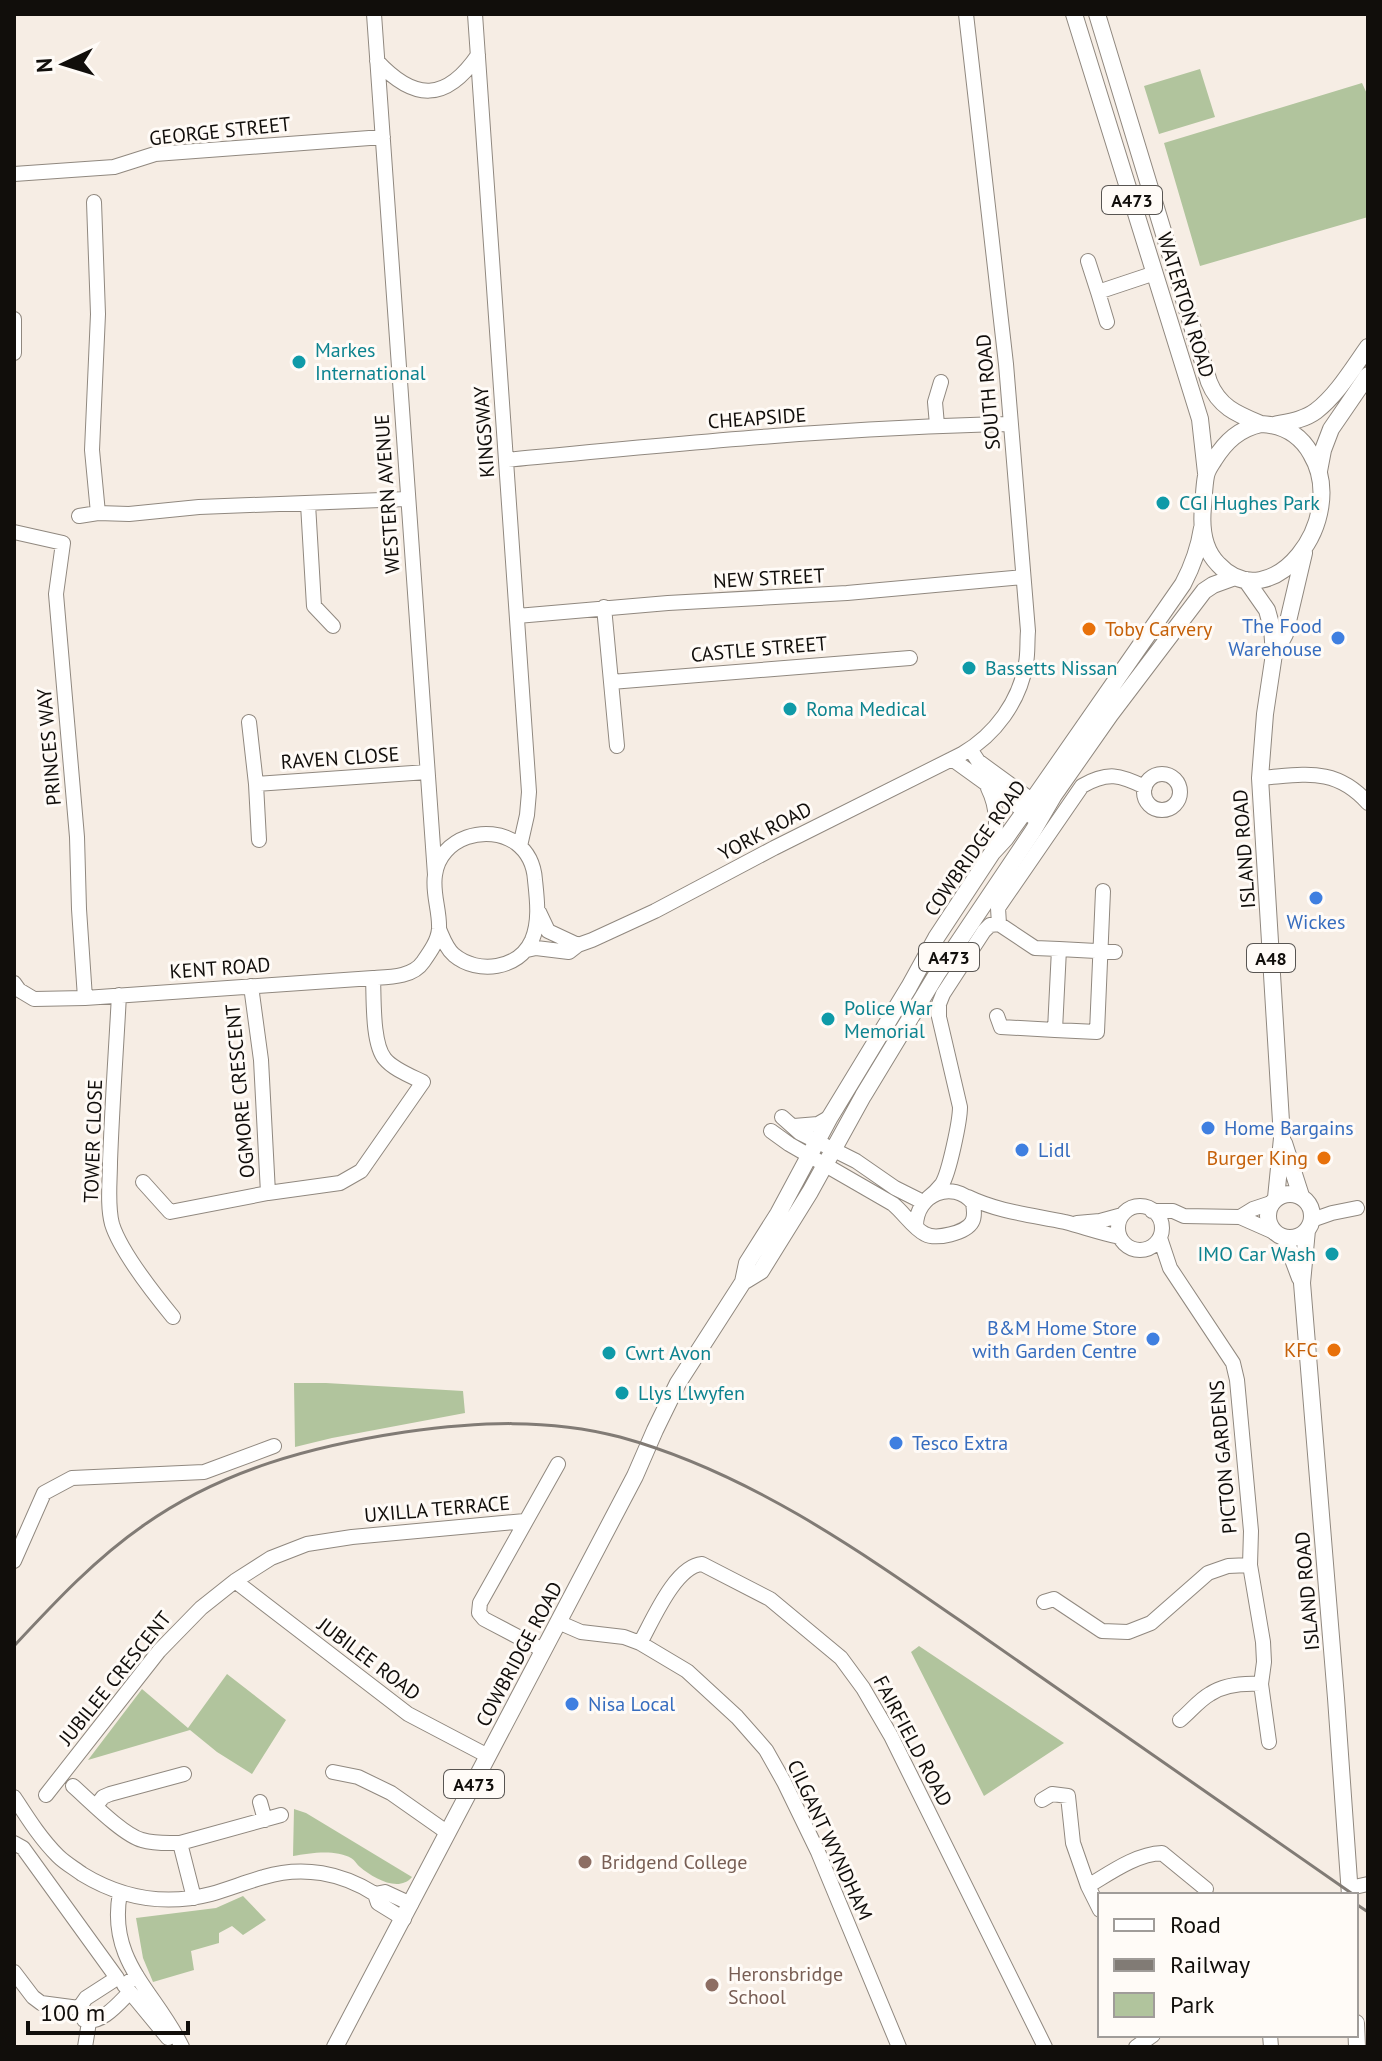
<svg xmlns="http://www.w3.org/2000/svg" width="1382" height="2061" font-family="'PT Sans',sans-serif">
  <rect width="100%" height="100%" fill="#f6ede4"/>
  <path fill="#b1c49d" d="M1200,69L1215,117L1159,134L1144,86Z
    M1362,83L1368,96V217L1200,266L1164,143Z
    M294,1383H326L463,1391L465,1413L332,1438L295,1447Z
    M919,1646L1064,1743L984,1796L911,1652Z
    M227,1674L286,1720L252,1774L217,1752L190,1730L88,1760L142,1689L188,1728Z
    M294,1809L306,1813L412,1877C399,1893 373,1878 360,1867C357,1865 355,1860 351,1858C335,1849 310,1853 293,1856Z
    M243,1896L266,1920L243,1935L232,1926L219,1933V1943L191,1951L194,1970L153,1982L143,1958L136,1918L216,1908Z"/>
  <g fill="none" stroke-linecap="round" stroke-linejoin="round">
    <g stroke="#90887f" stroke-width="16">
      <path id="minor" d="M374,14L435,875
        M475,14L529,792L527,815L520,846
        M377,61C414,101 446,102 478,55
        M14,174L114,167L155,154L383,137
        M94,202L98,314L92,450L98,513L129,514L199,507L407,499
        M1088,261L1098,292L1155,273
        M1098,292L1107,322
        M14,319V353
        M937,425L935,402L941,382
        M506,460C674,444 843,427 1011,424
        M308,504L314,606L333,626
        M79,516L98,513
        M14,532L63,543L56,594L77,837L79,909L85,998
        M604,607L617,746
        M517,616L668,603L847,593L1023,577
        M611,682L910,658
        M249,722L256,784L259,840
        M970,749L978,761L1041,807
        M952,759L1038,821
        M1144 792a18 18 0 1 1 36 0a18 18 0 1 1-36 0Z
        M1260,778C1304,775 1335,766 1368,803
        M256,784L427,772
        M988,788C999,810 997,830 992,853
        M539,912L548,931L578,945
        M999,924L1035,948L1059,949L1055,1030L1097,1032L1103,891
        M1059,949L1115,952
        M527,950L536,948L569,952L578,945L592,940L655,911L774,848L962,754C995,735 1020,701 1026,663C1028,653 1027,642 1028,631L1006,364L966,14
        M14,983L19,990L34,999L85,998L373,978C390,977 413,977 423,962C430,952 438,941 439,929C440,911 432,893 435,875C440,837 488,823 516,843C528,852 534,865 535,880C537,899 540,921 532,940C519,969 478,975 454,955C446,948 443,938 439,929
        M251,986L261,1060L268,1193L340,1183L361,1171L423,1082C411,1076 393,1069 385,1059C372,1044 374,998 373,978
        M119,995C116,1051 112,1107 110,1162C110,1182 107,1205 112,1224C120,1250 155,1295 173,1317
        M997,1016L1001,1027L1055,1030
        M782,1117L800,1133L856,1161L895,1188L923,1202
        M794,1126L818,1124L830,1117
        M771,1131L789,1144L893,1204C904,1213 913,1228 925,1234C936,1240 966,1233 972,1222C975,1217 974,1209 973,1203C953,1179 916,1194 916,1226
        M143,1182L170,1212L268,1193
        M968,1197C999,1212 1032,1215 1065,1222C1084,1227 1101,1233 1120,1237
        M928,1198C933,1194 938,1189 942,1184C949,1173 960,1121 960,1107L939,1017V1004L943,994L984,931L990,925L999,924L998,908L1082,786C1108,771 1120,775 1145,787
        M1118 1228a22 22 0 1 1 44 0a22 22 0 1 1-44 0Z
        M1152,1211H1173L1184,1216L1240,1217L1274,1232
        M1240,1217L1253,1209L1271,1203
        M1312,1220L1332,1213L1357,1208
        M1077,1223L1100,1221L1122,1215
        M1160,1238L1170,1268L1233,1363L1237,1380L1251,1531L1250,1565L1263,1642L1264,1662L1261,1684L1269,1742
        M14,1561L44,1493L72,1478L204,1472L274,1446
        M235,1581L408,1714L488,1756
        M1044,1602L1054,1599L1102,1631L1128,1632L1151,1623L1208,1573L1228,1566L1250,1565
        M558,1622L581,1632L624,1637L640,1643L687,1671L737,1717L766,1750L784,1782L818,1852L899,2047
        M640,1643C652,1622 675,1566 702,1564L770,1599L841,1658L863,1688L891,1736L1045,2047
        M543,1650L484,1619L479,1613L480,1603L558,1464
        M1180,1720C1190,1712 1199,1700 1210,1694C1225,1684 1243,1683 1261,1684
        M333,1772L358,1777L391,1793L448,1833
        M73,1786C89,1800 123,1835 142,1840C155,1844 167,1843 180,1843L194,1898
        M46,1795L159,1651L201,1608L235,1581L271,1558L307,1544L352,1537L525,1521
        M14,1797C27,1817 40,1838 58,1856C65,1863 74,1868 82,1874C123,1899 165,1906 211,1894C229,1889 246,1882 264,1877C303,1865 342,1873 375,1894L385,1892L411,1904
        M1042,1800L1052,1794L1068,1796L1073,1843L1088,1886L1100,1910
        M260,1802L265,1820
        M96,1806L103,1797L110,1794L184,1774
        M14,1843L23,1848L117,1978L86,1998L79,2008
        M180,1843L281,1815
        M1088,1886C1110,1873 1136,1854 1162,1853L1206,1889
        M1350,1888L1368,1884
        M120,1893C107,1962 156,1992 182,2047
        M375,1894L378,1903L404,1919
        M14,1972L33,1997L41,2003L79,2008
        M130,1992L168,2038
        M79,2008L84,2020C101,2025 118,2004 130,1992L124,1985L137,1976
        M1270,2035L1271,2047
        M85,2047L89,2022
        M1136,2047L1153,2035"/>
    </g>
    <g stroke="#90887f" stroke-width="18">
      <path id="major" d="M1074,14L1200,419L1206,473
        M1097,14L1209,382C1219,407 1237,414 1261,424
        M1261,424C1283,425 1300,434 1311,454C1350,519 1271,621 1218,564C1203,549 1201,527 1203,507C1204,497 1204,486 1206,476C1207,470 1211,465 1214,460C1226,441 1239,429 1261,424Z
        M1274,425C1288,422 1304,420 1316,411C1337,395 1353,368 1368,347
        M1319,471L1323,450L1331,429L1368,375
        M1246,580L1267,610L1272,628L1274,654L1265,714L1260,778L1282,1138L1276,1198
        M1275,653L1285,634L1304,553
        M1284,1143L1301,1196
        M1268 1216a22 22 0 1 1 44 0a22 22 0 1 1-44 0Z
        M1307,1230L1302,1283L1336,1698L1350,1895
        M1285,1238L1300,1278
        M743,1282L761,1271L810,1192L863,1096L937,974L1033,831L1054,795L1110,715L1204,591L1213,585L1235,577
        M1356,2023L1357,2047
        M335,2047L635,1476L655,1430L678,1383L743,1282L747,1263L778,1214L830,1117L909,987L936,938L992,853L1005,839L1032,801L1183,584C1193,565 1199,548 1202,528"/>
    </g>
    <use href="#minor" stroke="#fff" stroke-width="14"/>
    <use href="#major" stroke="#fff" stroke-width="16"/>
    <path stroke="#817b75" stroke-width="3" d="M14,1646C55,1602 95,1559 144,1525C222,1470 312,1446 405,1432C477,1422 548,1418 620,1437C755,1474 871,1559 985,1638C1109,1723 1231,1810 1354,1895
      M1356,1904L1368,1912"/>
  </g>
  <g fill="#0f9aa8" stroke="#fffbf7" stroke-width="3">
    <circle cx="299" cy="362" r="8"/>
    <circle cx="1163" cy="503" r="8"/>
    <circle cx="969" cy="668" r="8"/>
    <circle cx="790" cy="709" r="8"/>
    <circle cx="828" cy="1019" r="8"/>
    <circle cx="1332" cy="1254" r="8"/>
    <circle cx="609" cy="1353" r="8"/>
    <circle cx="622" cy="1393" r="8"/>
  </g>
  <g fill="#e8710a" stroke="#fffbf7" stroke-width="3">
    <circle cx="1089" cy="629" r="8"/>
    <circle cx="1324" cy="1158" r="8"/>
    <circle cx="1334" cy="1350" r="8"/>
  </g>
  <g fill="#3f7fe0" stroke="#fffbf7" stroke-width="3">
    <circle cx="1338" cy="638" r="8"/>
    <circle cx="1316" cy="898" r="8"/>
    <circle cx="1208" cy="1128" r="8"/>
    <circle cx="1022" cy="1150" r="8"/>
    <circle cx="1153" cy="1339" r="8"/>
    <circle cx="896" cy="1443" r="8"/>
    <circle cx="572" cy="1704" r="8"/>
  </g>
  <g fill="#8d6e63" stroke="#fffbf7" stroke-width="3">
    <circle cx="585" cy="1862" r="8"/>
    <circle cx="712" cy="1985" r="8"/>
  </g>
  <g text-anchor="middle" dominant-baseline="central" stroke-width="6" stroke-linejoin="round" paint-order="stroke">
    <g fill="#fffbf7" stroke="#585552" stroke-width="2">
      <rect x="1102" y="186" width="60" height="28" rx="6"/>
      <rect x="919" y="943" width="60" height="28" rx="6"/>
      <rect x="1247" y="944" width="48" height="28" rx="6"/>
      <rect x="444" y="1770" width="60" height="28" rx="6"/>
    </g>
    <g font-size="18" font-weight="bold" fill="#110e0b">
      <text x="1132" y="200">A473</text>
      <text x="949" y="957">A473</text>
      <text x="1271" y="958">A48</text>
      <text x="474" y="1784">A473</text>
    </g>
    <g font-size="20" fill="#110e0b" stroke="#fffbf7">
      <text transform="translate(220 131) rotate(-6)">GEORGE STREET</text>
      <text transform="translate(1186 305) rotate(73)">WATERTON ROAD</text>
      <text transform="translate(988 392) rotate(-95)">SOUTH ROAD</text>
      <text transform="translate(757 418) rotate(-4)">CHEAPSIDE</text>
      <text transform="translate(484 432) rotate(-94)">KINGSWAY</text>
      <text transform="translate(387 494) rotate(-94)">WESTERN AVENUE</text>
      <text transform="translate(769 578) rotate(-3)">NEW STREET</text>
      <text transform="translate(759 649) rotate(-5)">CASTLE STREET</text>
      <text transform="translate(49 747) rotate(-95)">PRINCES WAY</text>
      <text transform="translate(340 758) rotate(-4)">RAVEN CLOSE</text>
      <text transform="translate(765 831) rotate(-28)">YORK ROAD</text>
      <text transform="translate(975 848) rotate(-55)">COWBRIDGE ROAD</text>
      <text transform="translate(1244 849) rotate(-94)">ISLAND ROAD</text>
      <text transform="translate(220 968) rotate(-4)">KENT ROAD</text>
      <text transform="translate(240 1091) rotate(-95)">OGMORE CRESCENT</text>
      <text transform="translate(93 1141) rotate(-88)">TOWER CLOSE</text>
      <text transform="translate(1223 1457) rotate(-95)">PICTON GARDENS</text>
      <text transform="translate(437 1509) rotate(-5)">UXILLA TERRACE</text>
      <text transform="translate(1307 1591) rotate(-95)">ISLAND ROAD</text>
      <text transform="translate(519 1654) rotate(-62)">COWBRIDGE ROAD</text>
      <text transform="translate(369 1659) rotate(37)">JUBILEE ROAD</text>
      <text transform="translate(115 1678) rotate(-51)">JUBILEE CRESCENT</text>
      <text transform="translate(913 1741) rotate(62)">FAIRFIELD ROAD</text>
      <text transform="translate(830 1840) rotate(65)">CILGANT WYNDHAM</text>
    </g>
    <g font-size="20" fill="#0d838f" stroke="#fffbf7" text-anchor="start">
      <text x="315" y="350">Markes<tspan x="315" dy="23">International</tspan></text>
      <text x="1179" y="503">CGI Hughes Park</text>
      <text x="985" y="668">Bassetts Nissan</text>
      <text x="806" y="709">Roma Medical</text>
      <text x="844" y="1008">Police War<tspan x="844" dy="23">Memorial</tspan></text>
      <text x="1316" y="1254" text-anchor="end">IMO Car Wash</text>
      <text x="625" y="1353">Cwrt Avon</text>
      <text x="638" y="1393">Llys Llwyfen</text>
    </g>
    <g font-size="20" fill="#366cbe" stroke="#fffbf7" text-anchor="start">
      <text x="1322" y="626" text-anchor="end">The Food<tspan x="1322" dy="23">Warehouse</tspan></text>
      <text x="1316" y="922" text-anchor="middle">Wickes</text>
      <text x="1224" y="1128">Home Bargains</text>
      <text x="1038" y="1150">Lidl</text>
      <text x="1137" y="1328" text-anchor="end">B&amp;M Home Store<tspan x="1137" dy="23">with Garden Centre</tspan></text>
      <text x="912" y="1443">Tesco Extra</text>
      <text x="588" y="1704">Nisa Local</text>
    </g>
    <g font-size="20" fill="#c56008" stroke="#fffbf7" text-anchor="end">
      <text x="1105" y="629" text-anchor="start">Toby Carvery</text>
      <text x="1308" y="1158">Burger King</text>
      <text x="1318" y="1350">KFC</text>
    </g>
    <g font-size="20" fill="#785e54" stroke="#fffbf7" text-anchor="start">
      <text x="601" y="1862">Bridgend College</text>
      <text x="728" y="1974">Heronsbridge<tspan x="728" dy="23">School</tspan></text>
    </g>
  </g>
  <rect width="1382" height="2061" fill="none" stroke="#110e0b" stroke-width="32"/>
  <rect x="1098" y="1893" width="260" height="144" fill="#fffbf7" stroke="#a09c99" stroke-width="2"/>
  <rect x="1114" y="1919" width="40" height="12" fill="#ffffff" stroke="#a09c99" stroke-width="2"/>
  <text x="1170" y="1933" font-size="24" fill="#110e0b">Road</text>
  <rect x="1114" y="1959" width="40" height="12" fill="#817b75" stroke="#a09c99" stroke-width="2"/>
  <text x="1170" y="1973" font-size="24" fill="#110e0b">Railway</text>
  <rect x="1114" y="1993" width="40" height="24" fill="#b1c49d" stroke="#a09c99" stroke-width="2"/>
  <text x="1170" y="2013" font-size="24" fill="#110e0b">Park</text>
  <g transform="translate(64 64) rotate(266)" stroke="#fffbf7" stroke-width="6" paint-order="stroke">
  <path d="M0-6L14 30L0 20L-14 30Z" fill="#110e0b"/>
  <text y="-12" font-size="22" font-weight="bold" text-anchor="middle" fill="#110e0b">N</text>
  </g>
  <path d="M28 2021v12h160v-12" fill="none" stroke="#110e0b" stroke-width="4"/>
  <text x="40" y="2021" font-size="24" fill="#110e0b" stroke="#fffbf7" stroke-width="6" paint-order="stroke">100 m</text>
</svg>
